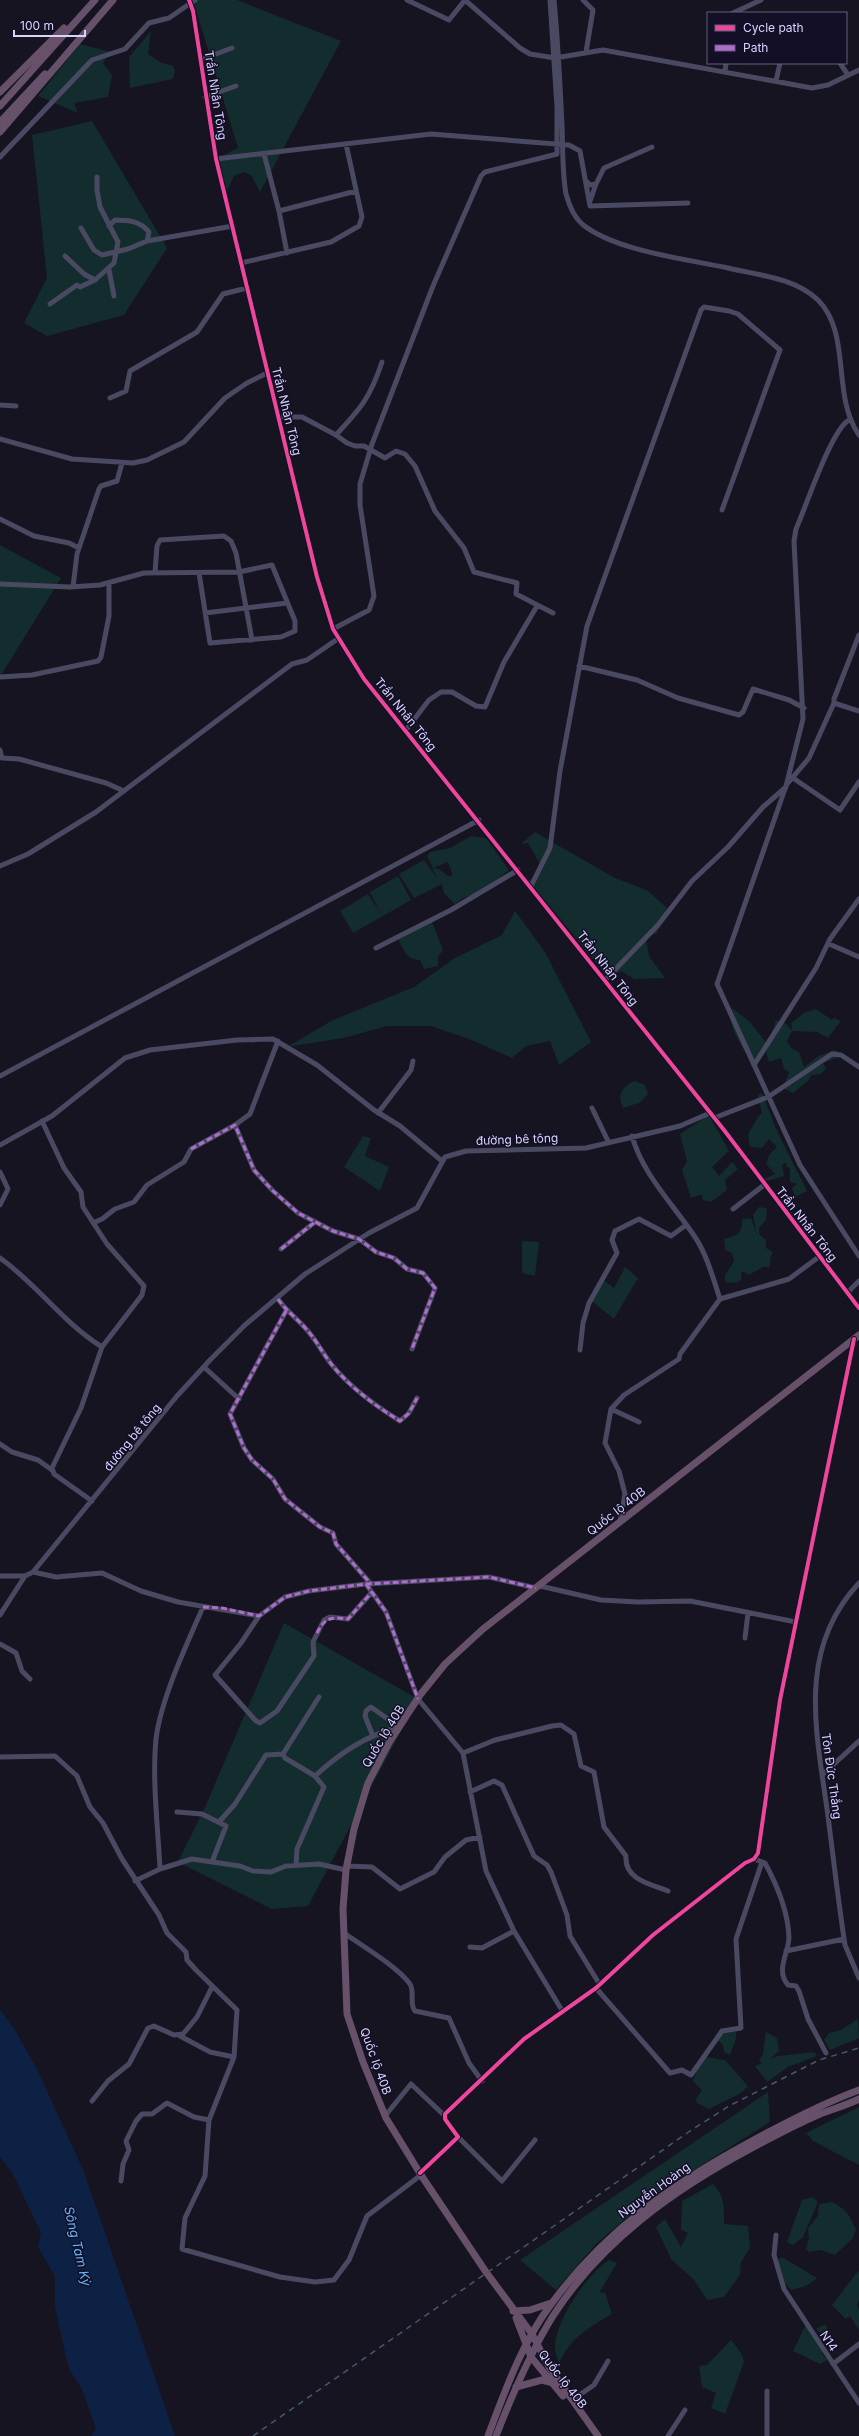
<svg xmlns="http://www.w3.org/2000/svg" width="859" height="2436" font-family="Inter,sans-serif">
  <rect width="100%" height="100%" fill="#161421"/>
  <path fill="#132c2d" d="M193,0H237L341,41L260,192L252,176L244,172L234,176L227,191L216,159L238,148Z
    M151,31L148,54L160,62L173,66L175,71L173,79L130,88L129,57Z
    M80,44L111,52L103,63L112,75L108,97L74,103L78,113L38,96Z
    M92,121L167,248L124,315L47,336L24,323L47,278L32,135Z
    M0,545L61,578L0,677Z
    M535,832L613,877L648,891L667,908L657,933L646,938L649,956L665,978L634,979L621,971L609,978L529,881L542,868L528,843L521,844Z
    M471,836L486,838L509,870L480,893L463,898L455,904L444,893L442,884L414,898L399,874L424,860L437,878L432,868L439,869L448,876L453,875L448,862L433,868L427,856L430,852L450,848Z
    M398,876L411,900L353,933L340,911L368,894L380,912L370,892Z
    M515,911L545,952L591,1042L559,1065L550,1041L526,1046L512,1058L472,1040L431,1026H387L343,1038L287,1047L331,1021L414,987L455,958L502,935Z
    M432,922L443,950L438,957V966L424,969L420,960C406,960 404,950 398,939Z
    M732,1008L750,1022L767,1044L753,1067L734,1032L729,1015Z
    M816,1009L832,1020L834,1018L841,1021L828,1038L817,1032L792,1031L787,1041L792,1049L799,1052L804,1067L819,1056L835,1050L839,1052L836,1058L823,1063L826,1069L820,1074L811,1075L809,1080L793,1093L783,1088L789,1072L784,1069L781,1058L769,1062L766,1053L776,1020L785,1023L792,1030L791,1023L804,1013Z
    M634,1081L645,1085L648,1094L639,1103L623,1108C616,1095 623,1086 634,1081Z
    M762,1093L777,1131L807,1191L795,1197L792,1188L797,1184L790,1182V1168L787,1167L786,1163L782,1165L784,1176L767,1181L764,1179L775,1174L766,1164L769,1155L777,1147L769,1139L762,1148L750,1147L748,1134C754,1126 754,1120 762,1113L758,1095Z
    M709,1115L729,1151L712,1167L719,1176L732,1162L738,1169L725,1180L727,1190L711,1202L703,1200L702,1194L691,1198L682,1170L687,1161L680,1134Z
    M363,1136L371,1138L365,1156L389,1167L380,1191L344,1167Z
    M759,1207L767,1208L766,1220L759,1228V1234L766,1240V1248L773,1252L770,1259V1267H763L749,1275L742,1271L741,1280L736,1283L725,1282V1275L734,1261L732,1253L725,1250L724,1239C737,1236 743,1233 742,1219L751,1218L757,1235L753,1215Z
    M522,1241L539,1242L535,1276L522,1273Z
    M625,1267L639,1279L636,1281L614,1319L589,1299L602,1279L614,1288Z
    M284,1623L418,1699L308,1906L272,1909L178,1862L205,1807Z
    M858,2019L859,2038L830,2050L824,2040L829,2033L841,2030Z
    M733,2030L736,2032V2039L730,2055L724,2052L723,2045L718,2041L720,2033Z
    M766,2032L777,2038L779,2051L770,2059L778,2056L814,2052L817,2056L788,2067L767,2082L755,2066L762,2063L759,2060L763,2054Z
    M707,2057L725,2060L748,2086L741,2093L709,2109L697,2103L696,2099L702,2090L693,2081L701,2060Z
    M768,2092L770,2122L654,2195L597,2243L556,2290L520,2260Z
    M859,2107V2165L813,2141L806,2133Z
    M713,2184C725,2196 724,2208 724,2224L748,2226L750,2248L741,2262L740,2275L724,2297L707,2300L694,2280L671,2259L656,2227L665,2219L681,2247L688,2233L681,2230L682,2201Z
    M813,2197L818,2202L803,2237L793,2245L787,2242L802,2200Z
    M832,2202C847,2210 849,2214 856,2230L852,2239L835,2255L821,2250L809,2252L806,2249L809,2239L808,2228L818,2216L819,2204Z
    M782,2257L817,2278L806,2286L791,2290L782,2279L774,2262Z
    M609,2260L617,2263L599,2293L605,2292L612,2314C589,2328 569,2338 559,2364C558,2359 555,2354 555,2349C554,2322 587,2274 609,2260Z
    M859,2270V2300L857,2305L859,2310V2330L850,2316L846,2319L832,2305Z
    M806,2324L823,2350L822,2353L827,2360L820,2364L793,2351Z
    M825,2324L831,2336L827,2339L816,2329Z
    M731,2340L741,2353L744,2362L725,2414L711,2408L716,2393L702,2387L699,2366L707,2365Z"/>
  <path fill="#0d2144" d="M0,2010L13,2027L36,2067L84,2172L175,2436H91L96,2428L82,2389L69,2369L55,2308V2277L38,2247L41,2233L13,2174L0,2157Z"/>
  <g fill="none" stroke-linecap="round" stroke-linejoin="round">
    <path stroke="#4a4962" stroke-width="5" d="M407,0L449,20L465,0L520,48L530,54L555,58L603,50L812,88L828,85L859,70
      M554,0C558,42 560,83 562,125C563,148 562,171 566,194C569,205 573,216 582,224C615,251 686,259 728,268C758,275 795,278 818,300C852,334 831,395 859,435
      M583,0L593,10L586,52
      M193,11L216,159L317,577L333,629L364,679L724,1130L859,1308
      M733,13L761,0
      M200,60L232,48
      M840,63L848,75
      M725,71L726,63
      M776,81L780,63
      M205,97L236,86
      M264,154L279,211L287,253
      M0,157L92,60L125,49L149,23L169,18L195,0
      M216,159L431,134L569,145L580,151L590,206L688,203
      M586,181L590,185L596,184L604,168L652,147
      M590,201L596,184
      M279,211L356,191
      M109,226L115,220C129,220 140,221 149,232L147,241
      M81,228L94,250L102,255L128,249L147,241L233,226
      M65,256L84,274L95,280L114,263L118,242L100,207L97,190V177
      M241,263L331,242L359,226L362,217L346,144
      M109,270L114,296
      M50,304L77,285L80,287L95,280
      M110,398L126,391L130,371L197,332L223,294L247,288
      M0,405L16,406
      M278,417H302L336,435L347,443L355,446H364L385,458L396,451L405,454L415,466L435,511L464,548L474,572L517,583L516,594L553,613
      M849,420C831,430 806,507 796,529L794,541L803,719L786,786L717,984L800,1165L859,1256
      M336,435C361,408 370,398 382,362
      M0,439L72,459L133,463L147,460L184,442L225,398L247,383L267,373
      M0,519L34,536L69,543L79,548
      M155,572L157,546L160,540L224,536L231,541L236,553L252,640
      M0,584L70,587L100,585L144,573L239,572L272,565L295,621V631L281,637L210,643L199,573
      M73,587L77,554L99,489L101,486L117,481L122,463
      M205,613L287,603
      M333,629L369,610L374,596L360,505V484L372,444L433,286L481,176L485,172L557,154V107L550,0
      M859,635L834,699V703L859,711
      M579,666L637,680L678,698L739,715L743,712L753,689L789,700L804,708
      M0,677L32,675L98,661L101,657L109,616V583
      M406,730L429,700L441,692H452L476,706L485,707L504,662L537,606
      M0,750L2,758L19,759L106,783L124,791
      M793,778L840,810L859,782
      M788,783L809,758L834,703
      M0,866L28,854L96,812L292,664L307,660L339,638
      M531,886L550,848L560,771L587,626L701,310L704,307L729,311L738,314L780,350L722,510
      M829,944L859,957
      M376,948L451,910L518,870
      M605,980L658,925L692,881L728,847L763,807L786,787
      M754,1065L816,968L830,939L859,899
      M0,1076L479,820
      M592,1108L608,1141
      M378,1113L411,1070L413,1061
      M714,1118L768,1097L832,1054L841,1055L859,1067
      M42,1121L64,1168L81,1192L83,1207L107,1244L144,1286L142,1295L102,1347L81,1408L52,1468L54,1474L92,1501
      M235,1125L250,1114L278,1041
      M632,1136C643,1175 673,1204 695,1237C707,1255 713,1278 720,1299
      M0,1145L52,1116L125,1058L150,1050L237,1040L273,1039L317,1065L374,1110L400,1126L442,1161
      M0,1172L8,1189L0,1205
      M733,1209L764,1185
      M93,1223L102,1219L115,1209L134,1202L147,1185L184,1162L191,1149L235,1125L254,1170L272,1190L298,1213L333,1231L359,1239L376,1252L394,1258L407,1269L423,1273L435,1288L412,1349
      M281,1249L315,1222
      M0,1258C37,1284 63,1323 102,1347
      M847,1293L859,1281
      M278,1299C287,1312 298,1319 307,1330C317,1341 323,1354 332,1365C351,1388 374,1405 400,1421L409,1413L417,1398
      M286,1311L230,1414L244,1448L252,1460L273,1479L285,1499L320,1527L333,1533L336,1544L371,1584
      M580,1350L583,1323L589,1303L617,1253L612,1240L615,1231L639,1219L671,1236L686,1225
      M204,1367L239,1399
      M611,1409L639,1422
      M0,1444L12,1452L38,1460L52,1470
      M620,1522L625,1494L619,1471L605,1443L611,1409L624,1395L679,1359L680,1354L720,1299L789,1279L820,1256
      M33,1572L56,1577L102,1573L141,1591L178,1602L259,1616L285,1597L309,1591L366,1584L489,1577L536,1588
      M0,1576H25L33,1572L177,1396L211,1359L245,1325L305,1274L369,1233L417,1208L445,1157L466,1151L586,1148L680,1126L710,1113
      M859,1583C797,1649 816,1730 827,1809C833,1854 838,1900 845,1945L859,1978
      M366,1584L386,1612L418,1699L463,1753L486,1871L514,1931L563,2012
      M540,1586L601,1600L638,1602L690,1601L796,1622
      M0,1615L25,1576
      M259,1616L241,1643L215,1675L256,1721L260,1723L277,1711L314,1656L313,1642L324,1620L330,1617L348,1619L372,1592
      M745,1638L748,1613
      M0,1644L16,1653L22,1671L30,1679
      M373,1736L365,1716L366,1711L371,1707L399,1727
      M463,1753L495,1740L552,1726L561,1725L574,1734L581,1766L594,1772L604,1827L626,1856C624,1879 650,1884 668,1891
      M0,1757L55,1756L77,1776L90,1807L103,1823L122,1859L159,1915L167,1933L186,1952L187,1960L196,1970L237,2010L234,2057L209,2120L205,2176L185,2218L182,2249L280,2277L315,2282L334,2280L349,2260L367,2216L421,2175
      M822,1775L859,1741
      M315,1776C340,1753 365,1736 399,1727
      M470,1792L494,1781L502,1785L534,1856L547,1865L551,1872L567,1915L570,1936L600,1985
      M177,1812L202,1814L226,1826L212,1862
      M219,1822L235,1804L266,1755L283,1754
      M754,1859L765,1863C777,1885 788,1912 789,1937C789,1953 775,1970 788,1985L796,1986L799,1991L808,2019L826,2053
      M296,1865L297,1849L324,1787L315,1776L285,1758L283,1754L319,1697
      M347,1866L372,1867L400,1889L434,1872L445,1857L466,1840L480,1837
      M160,1869C158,1828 152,1780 156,1739C161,1698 187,1644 203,1607
      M135,1881L160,1869L192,1859L240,1866L253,1871L271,1872L286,1866L319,1864L346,1870
      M344,1933C361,1945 398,1967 410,1984C415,1992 409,2004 415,2011L449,2018L469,2063L482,2081
      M470,1947L482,1948L514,1931
      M786,1951L844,1939
      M596,1988L670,2073L682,2070L691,2075L722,2031L741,2028L736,1939L762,1862
      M180,2036L210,2052L234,2057
      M92,2101L108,2081L129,2064L148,2028L154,2026L174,2035L183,2034L197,2017L212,1987
      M385,2116L411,2084L445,2116
      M458,2137L502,2181L535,2140
      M420,2173L458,2137L445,2119V2114L524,2039L596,1988L653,1935L745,1863L754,1859L758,1853L780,1700L854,1339
      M121,2181L123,2164L129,2150L126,2141L136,2121L142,2114H152L167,2103L194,2117L209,2120
      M776,2235L774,2255L784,2289L859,2403
      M833,2364L859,2344
      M572,2400L594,2385L608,2361
      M668,2436L685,2410
      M767,2436V2391"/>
    <path stroke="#67516a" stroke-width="7" d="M0,92L64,28
      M0,106L95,0
      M0,122L45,74
      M0,132L113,0
      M513,2311L530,2310L551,2303
      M516,2318L531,2357L563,2396
      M516,2387L542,2380L553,2383
      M488,2436C505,2391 522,2342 552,2303C605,2231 672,2184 750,2142C785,2123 821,2104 859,2090
      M496,2436C512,2395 530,2353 553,2316C601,2241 675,2189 752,2148C774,2136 797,2124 820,2114C833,2109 847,2105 859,2099
      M598,2436L549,2367L532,2334L486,2272L421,2175L386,2118L363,2062L347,2014L343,1909L346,1870L354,1829L368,1783L390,1741L420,1695L445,1664L483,1629L859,1335"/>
    <path stroke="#43596b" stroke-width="1.5" stroke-dasharray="6 5" stroke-linecap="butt" d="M253,2436L690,2131L729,2106L819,2060L859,2048"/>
    <path stroke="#4a4962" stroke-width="5" d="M189,0L193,11"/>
    <path stroke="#b06ccc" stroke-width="3" stroke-dasharray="6 3" stroke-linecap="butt" d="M191,1149L235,1125L254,1170L272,1190L298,1213L333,1231L359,1239L376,1252L394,1258L407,1269L423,1273L435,1288L412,1349
      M281,1249L315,1222
      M278,1299C287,1312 298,1319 307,1330C317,1341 323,1354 332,1365C351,1388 374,1405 400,1421L409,1413L417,1398
      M286,1311L230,1414L244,1448L252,1460L273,1479L285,1499L320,1527L333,1533L336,1544L371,1584
      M366,1584L386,1612L418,1699
      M203,1607L222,1608L259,1616L285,1597L309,1591L366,1584L489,1577L536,1588
      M317,1633C325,1617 331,1617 348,1619L372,1592"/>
    <g stroke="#130f26" stroke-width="6">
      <path id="cycleway" d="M189,0L193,11L216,159L317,577L333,629L364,679L724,1130L859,1308
        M420,2173L458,2137L445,2119V2114L524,2039L596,1988L653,1935L745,1863L754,1859L758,1853L780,1700L854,1339"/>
    </g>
    <use href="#cycleway" stroke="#ed469a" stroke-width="4"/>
  </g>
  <g text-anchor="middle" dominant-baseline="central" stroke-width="3" stroke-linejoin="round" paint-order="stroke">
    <g font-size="12" fill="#d9d4ff" stroke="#130f26">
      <text transform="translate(216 95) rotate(81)">Trần Nhân Tông</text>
      <text transform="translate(287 411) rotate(76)">Trần Nhân Tông</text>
      <text transform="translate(406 714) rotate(51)">Trần Nhân Tông</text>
      <text transform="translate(608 968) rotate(52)">Trần Nhân Tông</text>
      <text transform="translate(517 1139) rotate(-2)">đường bê tông</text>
      <text transform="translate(807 1224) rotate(52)">Trần Nhân Tông</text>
      <text transform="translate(132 1437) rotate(-51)">đường bê tông</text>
      <text transform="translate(616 1511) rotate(-38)">Quốc lộ 40B</text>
      <text transform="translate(383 1736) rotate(-59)">Quốc lộ 40B</text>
      <text transform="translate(832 1776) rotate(82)">Tôn Đức Thắng</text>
      <text transform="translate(376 2061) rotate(70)">Quốc lộ 40B</text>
      <text transform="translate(654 2190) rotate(-36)">Nguyễn Hoàng</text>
      <text transform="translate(829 2341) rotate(56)">N14</text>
      <text transform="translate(563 2379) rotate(52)">Quốc lộ 40B</text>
    </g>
    <g font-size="13" font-style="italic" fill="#62b6ff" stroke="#130f26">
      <text transform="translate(78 2246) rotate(77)">Sông Tam Kỳ</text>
    </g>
  </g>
  <rect x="707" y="12" width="140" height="52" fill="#130f26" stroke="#625e7d"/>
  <rect x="715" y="25" width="20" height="6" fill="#ed469a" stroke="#625e7d"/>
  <text x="743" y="32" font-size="12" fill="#d9d4ff">Cycle path</text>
  <rect x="715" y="45" width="20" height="6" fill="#b06ccc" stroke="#625e7d"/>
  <text x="743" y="52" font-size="12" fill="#d9d4ff">Path</text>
  <path d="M14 30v6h71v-6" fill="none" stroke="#d9d4ff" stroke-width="2"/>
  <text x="20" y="30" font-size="12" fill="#d9d4ff" stroke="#130f26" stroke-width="3" paint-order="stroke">100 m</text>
</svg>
